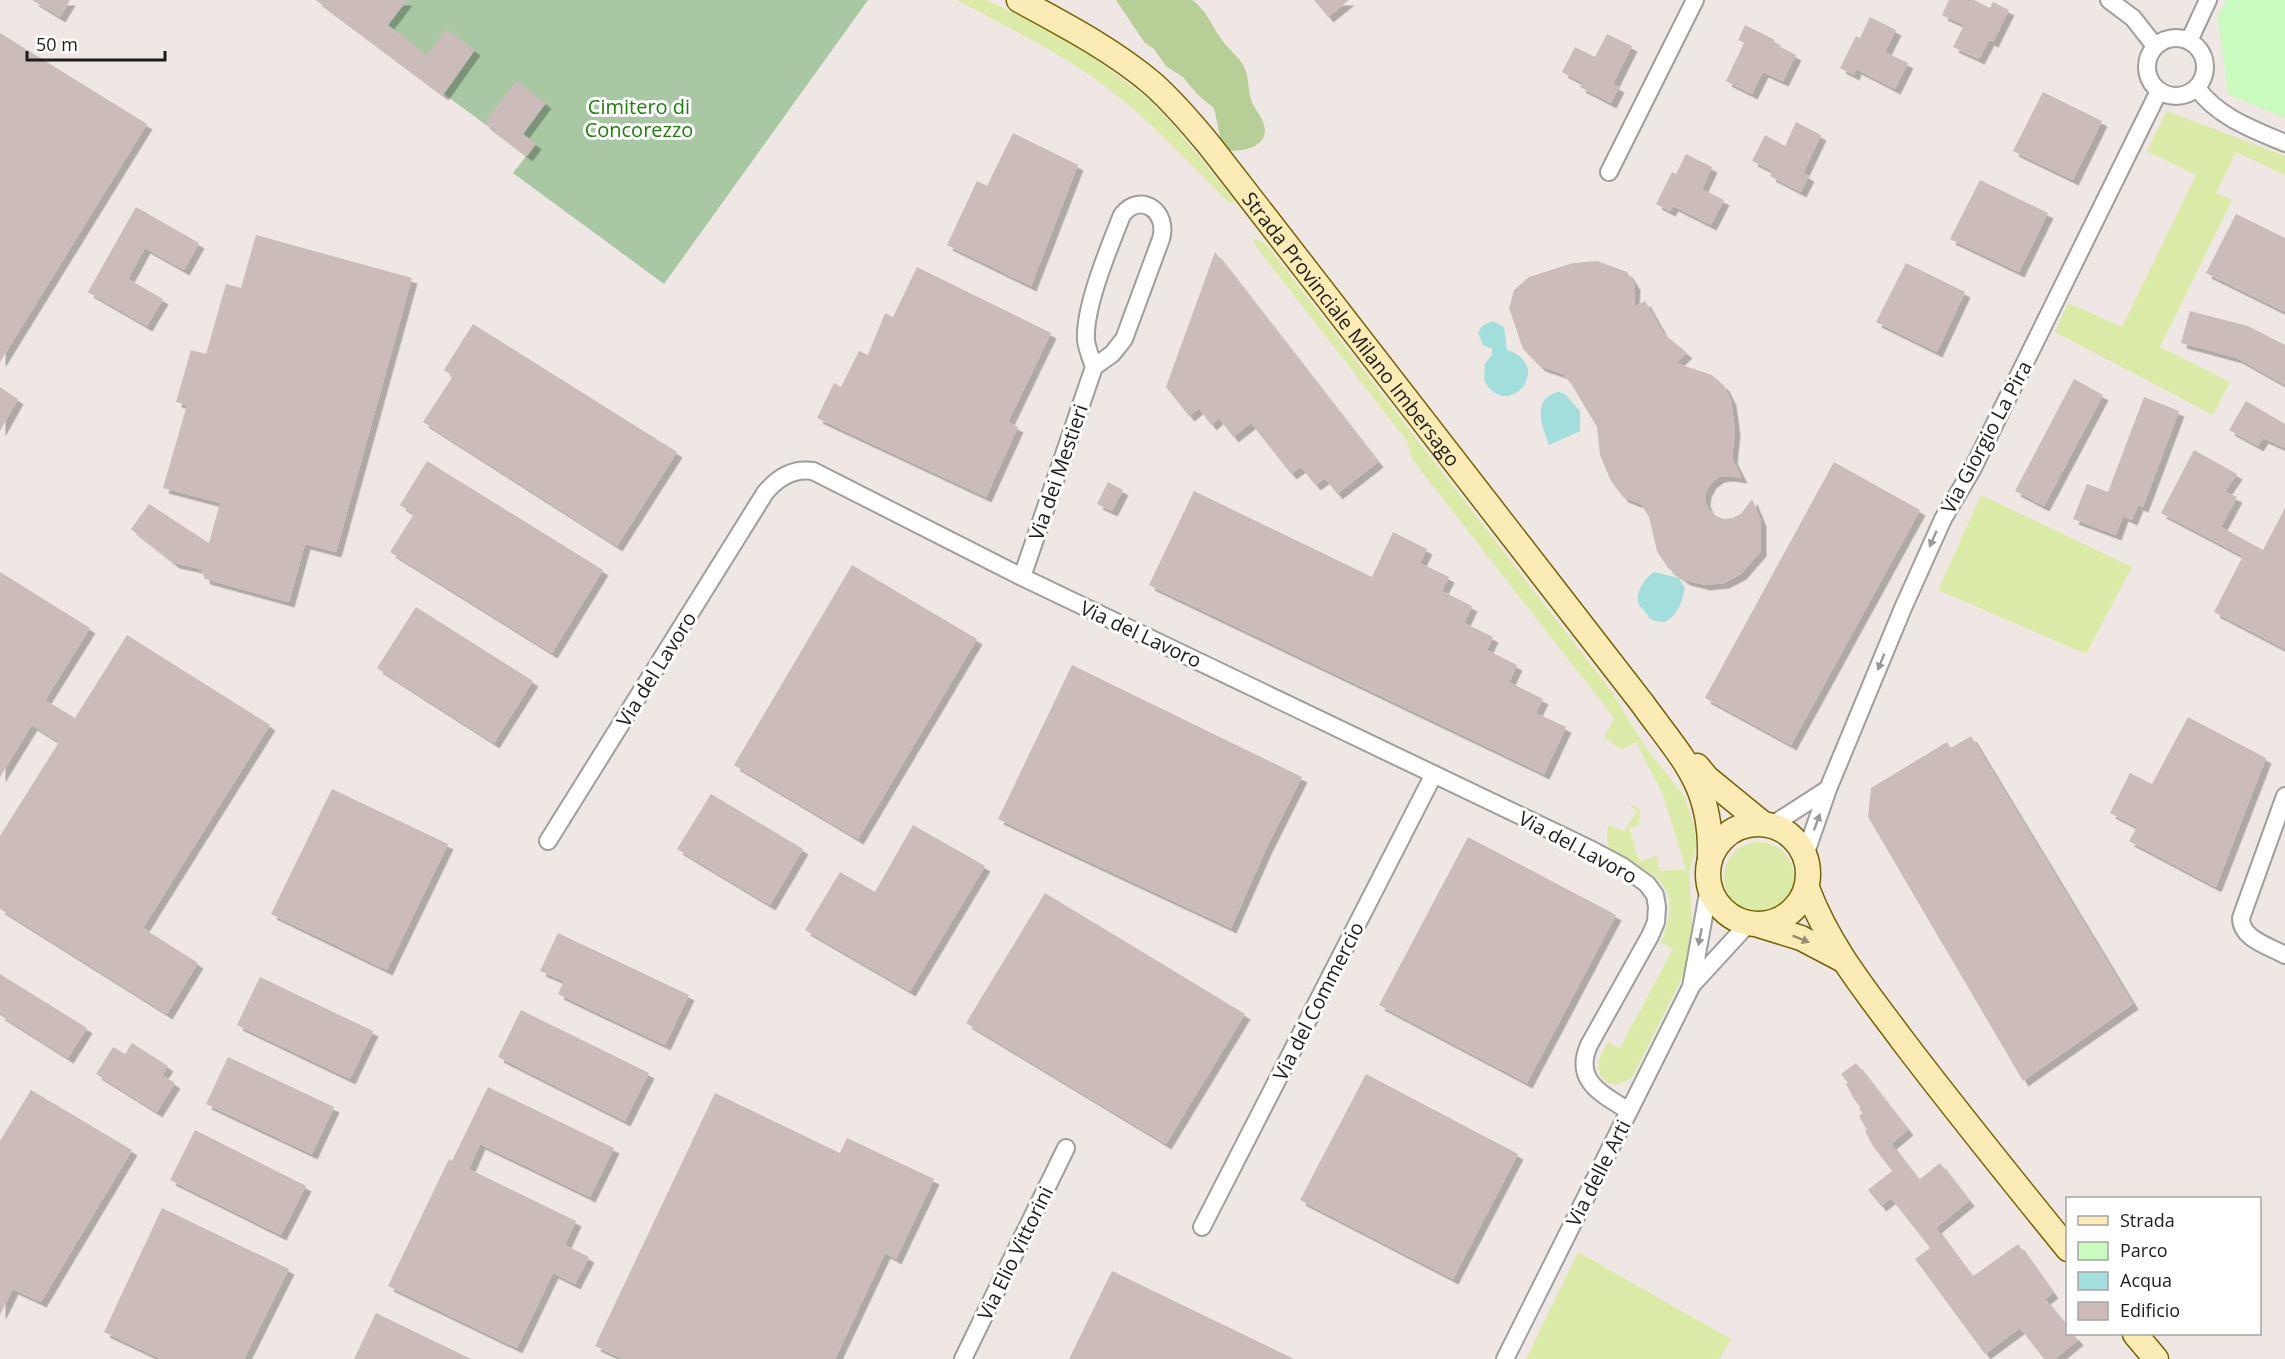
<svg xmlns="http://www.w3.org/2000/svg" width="2285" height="1359" font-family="'Open Sans',sans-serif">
  <defs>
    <filter id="shadow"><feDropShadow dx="5.5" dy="5.5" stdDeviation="0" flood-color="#0004"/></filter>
  </defs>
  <rect width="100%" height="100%" fill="#efe7e3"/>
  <path fill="#dbeba7" d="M957,0H986L1056,33L1097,60L1151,101L1179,132L1235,201L1229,203C1191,165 1153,123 1110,90C1065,55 1007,27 957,0Z
    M2167,111L2285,156V175L2236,152L2216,193L2232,200L2160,347L2230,382L2213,415L2055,332L2068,303L2122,327L2196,175L2147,151Z
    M1253,238L1266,244L1612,692L1644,745L1684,796L1694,825L1696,845L1689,874L1693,933L1687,964L1684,974L1633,1076C1616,1093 1594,1081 1599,1060C1601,1054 1605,1047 1608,1042L1620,1048L1673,949L1661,942C1684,886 1659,876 1613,853C1605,845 1607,835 1608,825L1624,831L1637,812L1628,803L1640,809L1639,825L1629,828L1639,861L1656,856L1660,871L1686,869L1663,795L1636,742L1621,750L1604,737L1614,718L1412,459L1407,441L1254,244Z
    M1981,495L2132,567L2086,654L1938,590Z
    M1724 877a35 35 0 1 1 70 0a35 35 0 1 1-70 0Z
    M1578,1252L1731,1339L1719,1359H1526Z"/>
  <path fill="#b7cf96" d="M1116,0H1192C1207,10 1212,27 1222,40C1229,50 1241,58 1245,69C1249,78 1248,90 1251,100C1254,109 1262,116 1264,125C1270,146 1243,153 1226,150L1221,141L1214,108L1197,94L1183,77L1166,66L1154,49L1145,43Z"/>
  <path fill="#a8c8a3" d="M316,0H868L664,284L513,173L527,155Z"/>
  <path fill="#cafbbe" d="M2226,0H2285V118L2228,94L2218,17Z"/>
  <path fill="#a2dedb" d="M1493,321L1504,327L1507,350C1556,365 1507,424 1484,380L1485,364L1492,355V349L1483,345L1478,333L1482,326Z
    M1558,392L1565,394L1580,411V431L1549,445C1542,426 1531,399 1558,392Z
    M1654,572L1679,578L1685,589C1681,606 1671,632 1649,618C1647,611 1640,609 1638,602C1635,592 1646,577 1654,572Z"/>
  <path fill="#cbbcb9" filter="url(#shadow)" d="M32,0H70L60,17Z
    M316,0H407L388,25L427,55L446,29L475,50L443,95Z
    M1314,0H1349L1328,17Z
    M1949,0H1974L1990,8L1993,2L2009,10L1993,42L1989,40L1979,59L1953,47L1964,25L1942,15Z
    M1870,17L1896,30L1885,52L1908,63L1895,89L1856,69L1854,75L1840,68L1856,36L1860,38Z
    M1745,25L1775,40L1773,43L1796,55L1783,81L1763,72L1752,94L1726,81L1744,43L1738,40Z
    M0,33L147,124L0,362Z
    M1607,34L1632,46L1613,84L1619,87L1611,103L1580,87L1583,83L1562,72L1575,47L1595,57Z
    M516,81L546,103L523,134L536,144L527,156L484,123Z
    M2043,92L2102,121L2073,180L2013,151Z
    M1796,122L1821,135L1803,173L1809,176L1801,192L1770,176L1773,171L1752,161L1765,135L1785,146Z
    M1013,133L1078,165L1031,286L947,245L977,181L987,186Z
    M1686,154L1712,167L1702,189L1724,200L1711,225L1673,206L1670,211L1656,204L1672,172L1676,174Z
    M1980,180L2048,213L2019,272L1950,239Z
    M136,207L199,243L184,270L145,248L128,279L163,299L147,326L88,292Z
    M2236,214L2285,238V312L2206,273Z
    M256,235L412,278L336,552L305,544L289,602L205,579L201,569L174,563L131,529L149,504L209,543L220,503L163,488L187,405L176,402L191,350L206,354L226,284L241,288Z
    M1215,252L1378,462L1337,494L1325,478L1315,485L1301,467L1291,474L1251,423L1233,437L1219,418L1211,425L1199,408L1189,416L1166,387Z
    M1597,261L1627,272L1635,285L1634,307L1645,301L1663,333L1687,353L1676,363L1712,375L1724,386L1731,400L1735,430L1732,458L1742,478L1728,476L1719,477L1711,483L1706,492L1705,501L1709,510L1716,516L1724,519L1733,518L1741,514L1752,499L1761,521V551L1741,574L1724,583L1705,585L1685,580L1668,568L1657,551L1649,517L1641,504L1623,497L1611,481L1600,455L1597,427L1572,385L1563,374L1540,366L1523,349L1509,308L1514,290L1529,277L1573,263Z
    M1906,263L1965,292L1937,352L1876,322Z
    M917,267L1051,333L1008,422L1018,427L986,497L817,418L834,383L841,387L859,351L868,355L885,313L893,317Z
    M2190,311L2248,326L2285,345V385L2237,358L2181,343Z
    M473,324L677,452L617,546L423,422L453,376L444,370Z
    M2074,379L2103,395L2044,506L2015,491Z
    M0,387L18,399L0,431Z
    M2144,397L2179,411L2143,507L2138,505L2132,520L2123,516L2116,535L2073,519L2087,484L2108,492Z
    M2246,401L2285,424V448L2263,438L2258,446L2229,430Z
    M2194,450L2237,474L2225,492L2237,497L2221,527L2263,550L2285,508V649L2214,612L2243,556L2161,513Z
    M427,461L603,570L552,653L390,552L414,514L400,505Z
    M1834,462L1920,510L1791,745L1705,698Z
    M1108,482L1123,490L1112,511L1097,504Z
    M1194,491L1372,577L1393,532L1427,549L1420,563L1449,577L1442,591L1472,606L1464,623L1493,637L1487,650L1517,665L1509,682L1543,699L1536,713L1566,727L1544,774L1149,585Z
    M852,565L977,639L858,839L734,765Z
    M0,572L90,628L45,700L75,718L127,635L270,725L143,928L198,963L167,1014L0,909V836L59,742L32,725L0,777Z
    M416,607L533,681L494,743L377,668Z
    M1072,665L1302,777L1266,849L1231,928L998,819Z
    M2188,717L2266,758L2216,887L2129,841L2137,827L2110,813L2130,773L2152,784Z
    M1971,736L2133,1004L2023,1081L1868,817L1871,788L1947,742L1951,748Z
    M332,789L448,844L387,970L271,914Z
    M711,794L803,849L770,905L677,849Z
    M913,825L985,866L910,991L805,930L840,872L875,892Z
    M1468,837L1616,915L1527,1083L1379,1005Z
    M1045,893L1245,1014L1166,1144L966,1023Z
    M558,933L689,995L665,1045L558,994L564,981L540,971Z
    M0,974L87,1028L68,1058L0,1015Z
    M260,977L373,1031L350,1079L237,1025Z
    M521,1010L649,1073L625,1121L498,1057Z
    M132,1043L168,1066L162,1075L175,1083L157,1112L96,1074L113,1047L125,1054Z
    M228,1057L334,1107L312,1154L206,1104Z
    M1856,1063L1908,1130L1891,1144L1919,1180L1940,1163L1969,1201L1936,1228L1972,1277L2018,1244L2053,1293L2045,1299L2067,1327V1334H2073L2078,1340L2055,1359H2044L2020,1328L1985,1354L1915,1259L1930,1248L1891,1198L1881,1206L1868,1190L1892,1171L1873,1146L1865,1131L1867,1130L1859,1116L1863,1113L1859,1109L1860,1107L1854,1099L1846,1084L1848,1083L1841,1074Z
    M1366,1074L1518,1154L1453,1279L1300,1200Z
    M488,1087L614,1148L590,1197L480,1144L469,1169L576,1221L565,1245L589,1257L575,1284L553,1273L517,1348L388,1286L449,1159L452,1161Z
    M31,1090L132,1150L41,1302L13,1289L0,1315V1141Z
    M715,1093L840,1153L847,1138L934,1179L896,1259L885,1253L835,1359H623L595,1346Z
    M195,1130L306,1186L281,1235L170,1180Z
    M162,1208L289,1269L244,1359H161L104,1332Z
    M1112,1271L1294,1359H1069Z
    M376,1313L471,1359H354Z"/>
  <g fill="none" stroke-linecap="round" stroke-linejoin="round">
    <g stroke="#9e9e9e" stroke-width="20">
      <path id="minor" d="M2109,0L2133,18L2155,46
        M2147 67a29 29 0 1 1 58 0a29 29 0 1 1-58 0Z
        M2189,41L2208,0
        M2197,88C2218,117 2252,129 2285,143
        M1609,172L1695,0
        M1022,577L1094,367C1091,358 1087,349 1086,340C1084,307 1109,248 1122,215C1141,191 1169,212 1161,239L1124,339L1112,354L1094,367
        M2285,796L2241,918C2241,939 2269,946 2285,955
        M1772,825L1828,789
        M548,841L765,493C778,477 793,468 813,471L1022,577L1592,850L1622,866L1647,884L1655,895L1657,907L1656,922L1650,936L1589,1045C1573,1081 1602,1094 1629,1111
        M1805,855L1828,789L1903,608L1943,519L1972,470L2159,91
        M1691,986L1748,924
        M1202,1227L1434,774
        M963,1359L1066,1148
        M1505,1359L1691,987L1709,888"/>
    </g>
    <g stroke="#776302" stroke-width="27">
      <g id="secondary">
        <path id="s1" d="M1019,0C1065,25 1113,50 1153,84C1174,103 1192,124 1210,146L1642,703C1683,760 1712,784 1710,858"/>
        <path d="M1697,766L1707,778L1762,823"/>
        <circle cx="1758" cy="874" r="50"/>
        <path d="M1807,888C1829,947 1866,991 1903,1041C1957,1112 2012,1180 2068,1249"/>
        <path d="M1759,925L1801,938L1841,959"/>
        <path d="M2135,1334L2156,1359"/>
      </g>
    </g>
    <use href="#minor" stroke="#fff" stroke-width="16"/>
    <use href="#secondary" stroke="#fbebb5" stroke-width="24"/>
  </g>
  <defs><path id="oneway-solid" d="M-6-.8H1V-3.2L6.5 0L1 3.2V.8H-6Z" transform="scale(1.5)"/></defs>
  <g fill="#999">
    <use href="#oneway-solid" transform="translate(1933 539) rotate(114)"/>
    <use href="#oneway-solid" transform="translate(1881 662) rotate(112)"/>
    <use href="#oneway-solid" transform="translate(1817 822) rotate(-70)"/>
    <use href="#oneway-solid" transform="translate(1700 937) rotate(101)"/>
  </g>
  <use fill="#978e71" href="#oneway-solid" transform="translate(1801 939) rotate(22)"/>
  <g text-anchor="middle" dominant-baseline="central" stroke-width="6" stroke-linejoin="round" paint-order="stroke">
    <g font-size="20" fill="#1f7e09" stroke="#fff">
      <text x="639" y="106">Cimitero di<tspan x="639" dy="23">Concorezzo</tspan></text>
    </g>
    <g font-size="20" fill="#1d1d1d" stroke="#fff">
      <text stroke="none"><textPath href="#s1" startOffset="474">Strada Provinciale Milano Imbersago</textPath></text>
      <text transform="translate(1986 437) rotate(-62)">Via Giorgio La Pira</text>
      <text transform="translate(1058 472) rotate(-71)">Via dei Mestieri</text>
      <text transform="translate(1141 634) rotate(25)">Via del Lavoro</text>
      <text transform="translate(656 669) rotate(-58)">Via del Lavoro</text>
      <text transform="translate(1578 847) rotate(28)">Via del Lavoro</text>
      <text transform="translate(1318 1001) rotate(-63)">Via del Commercio</text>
      <text transform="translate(1598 1173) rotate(-63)">Via delle Arti</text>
      <text transform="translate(1015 1253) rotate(-64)">Via Elio Vittorini</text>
    </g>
  </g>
  <rect x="2066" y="1197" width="195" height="138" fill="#ffffff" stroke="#a5a5a5" stroke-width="1.5"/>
  <rect x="2078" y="1216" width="30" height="9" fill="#fbebb5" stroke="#a5a5a5" stroke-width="1.5"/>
  <text x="2120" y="1227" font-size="18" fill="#1d1d1d">Strada</text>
  <rect x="2078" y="1242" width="30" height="18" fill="#cafbbe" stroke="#a5a5a5" stroke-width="1.5"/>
  <text x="2120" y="1257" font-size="18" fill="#1d1d1d">Parco</text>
  <rect x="2078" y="1272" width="30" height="18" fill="#a2dedb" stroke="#a5a5a5" stroke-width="1.5"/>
  <text x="2120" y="1287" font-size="18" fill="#1d1d1d">Acqua</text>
  <rect x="2078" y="1302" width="30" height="18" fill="#cbbcb9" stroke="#a5a5a5" stroke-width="1.5"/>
  <text x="2120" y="1317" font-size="18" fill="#1d1d1d">Edificio</text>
  <path d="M27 51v9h138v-9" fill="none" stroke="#1d1d1d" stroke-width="3"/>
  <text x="36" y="51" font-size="18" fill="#1d1d1d" stroke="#ffffff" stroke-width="4.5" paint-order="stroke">50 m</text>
</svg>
